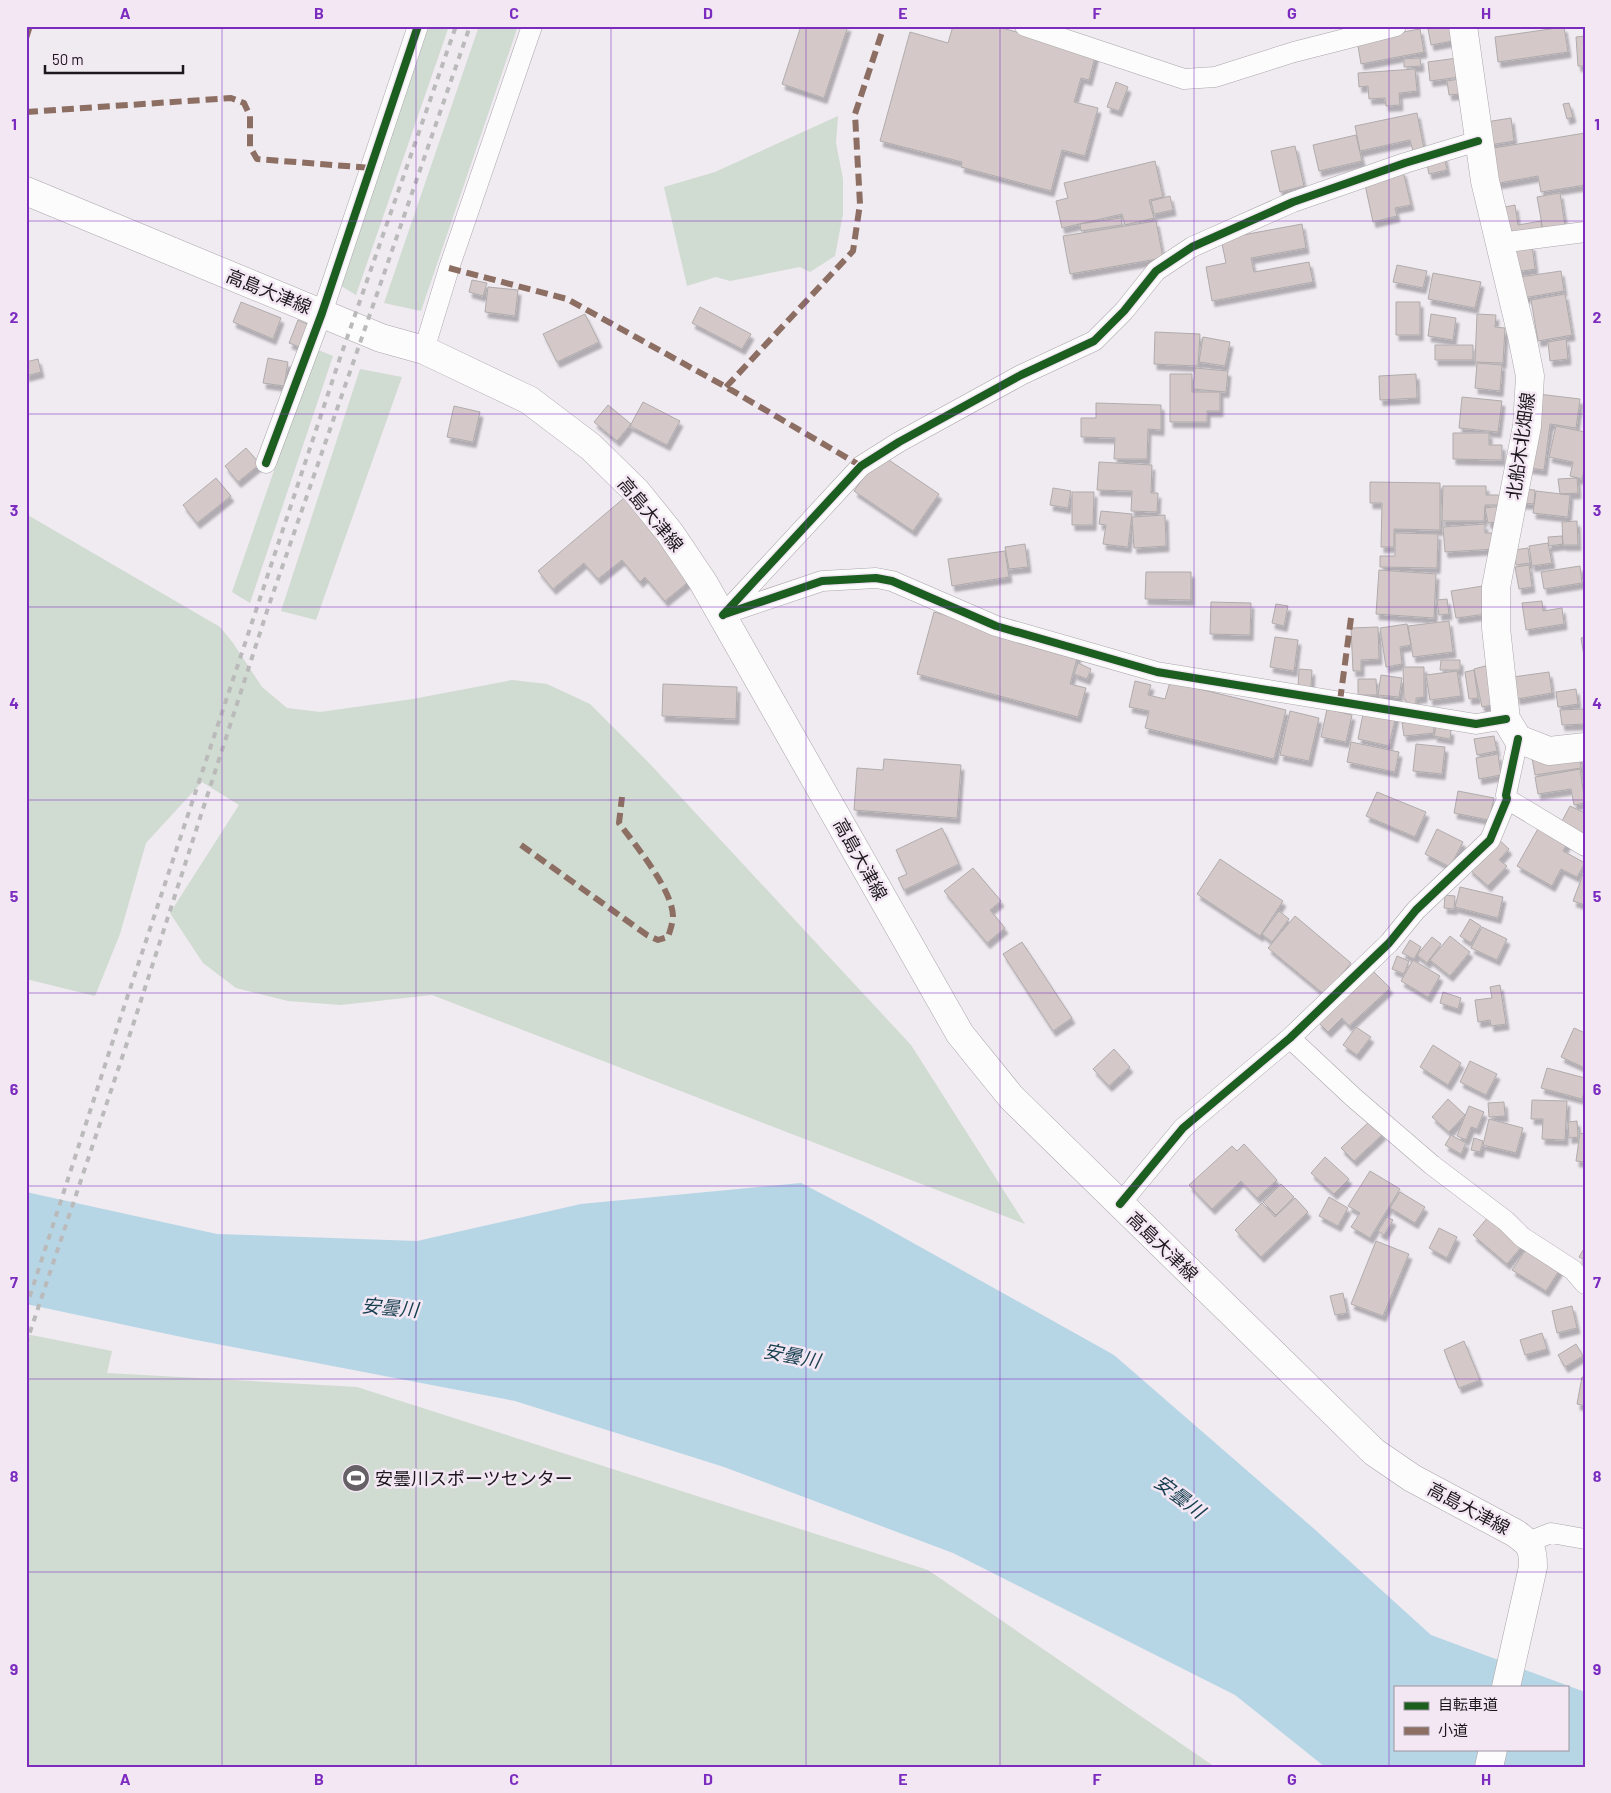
<svg xmlns="http://www.w3.org/2000/svg" width="1611" height="1793" font-family="Barlow,'Noto Sans JP',sans-serif">
  <defs>
    <filter id="shadow"><feDropShadow dx="3" dy="5.5" stdDeviation="1" flood-color="#0004"/></filter>
  </defs>
  <rect width="100%" height="100%" fill="#f0eaf1"/>
  <path fill="#d0dbd1" d="M425,26H449L356,295L338,284Z
    M479,26H518L421,311L384,303Z
    M838,116L836,143L843,179V214L835,256L810,272L800,267L730,281L716,277L687,286L664,187L715,172Z
    M316,349L333,356L250,603L232,592Z
    M360,369L402,377L316,620L281,611Z
    M26,514L220,627L233,643L262,687L287,708L320,712L413,699L512,680L547,684L590,704L650,764L911,1045L1025,1224L432,995L341,1005L288,1001L236,988L203,963L170,913L239,805L202,782L146,843L120,934L95,996L26,979Z
    M26,1334L112,1351L107,1373L357,1387L928,1570L1215,1767H26Z"/>
  <path fill="#b6d6e6" fill-rule="evenodd" d="M801,1183L872,1220L1114,1355L1312,1527L1431,1635L1585,1692V1767H1325L1235,1695L953,1553L724,1467L515,1401L191,1339L26,1304V1192L217,1234L417,1241L581,1204ZM1395,1687H1567V1749H1395Z"/>
  <path fill="#d4c9c8" stroke="#b0abac" filter="url(#shadow)" d="M801,26H848L824,98L782,84Z
    M953,26H994L1096,53L1089,80L1081,78L1074,102L1098,108L1085,156L1062,150L1051,191L961,167L962,162L880,141L910,32L948,43Z
    M1449,26L1452,41L1431,45L1428,29Z
    M1564,27L1568,52L1498,62L1495,37Z
    M1420,29L1424,52L1361,64L1357,40Z
    M1585,36V66H1578L1576,37Z
    M1420,58L1421,66L1404,67V59Z
    M1457,58L1460,77L1430,81L1428,62Z
    M1415,69L1417,91L1399,93L1400,105L1386,106L1385,98L1369,99L1368,86L1359,87L1358,73Z
    M1466,78L1468,93L1449,95L1447,81Z
    M1116,82L1128,87L1119,111L1107,107Z
    M1569,103L1573,117L1567,119L1563,104Z
    M1417,113L1424,149L1413,151L1410,140L1360,151L1355,126Z
    M1511,118L1514,141L1490,145L1486,122Z
    M1585,133V185L1541,192L1538,176L1494,184L1488,149Z
    M1356,135L1362,161L1319,171L1313,145Z
    M1295,146L1304,186L1280,192L1271,151Z
    M1444,155L1447,170L1429,174L1426,159Z
    M1155,161L1163,197L1149,200L1154,218L1125,225L1122,214L1062,228L1056,201L1068,198L1064,183Z
    M1403,171L1411,205L1395,208L1397,216L1373,222L1364,180Z
    M1560,193L1565,226L1543,230L1537,197Z
    M1170,196L1173,210L1154,214L1151,201Z
    M1515,205L1518,225L1541,221L1542,231L1505,238L1500,208Z
    M1121,218L1122,225L1081,231L1080,224Z
    M1156,221L1163,258L1070,274L1063,236Z
    M1302,224L1306,248L1251,258L1254,272L1309,262L1313,282L1212,301L1206,267L1226,263L1221,239Z
    M1532,245L1535,269L1515,272L1511,248Z
    M1397,265L1427,271L1423,288L1393,282Z
    M1561,271L1564,291L1523,298L1520,277Z
    M1433,273L1481,282L1475,308L1428,299Z
    M472,280L487,283L483,296L469,292Z
    M488,287L518,290L515,316L485,312Z
    M1565,294L1572,335L1538,341L1531,300Z
    M241,302L281,318L273,339L233,322Z
    M1396,302H1420V335H1396Z
    M700,307L751,334L742,349L692,323Z
    M585,314L599,342L557,362L543,334Z
    M1431,314L1456,318L1453,340L1428,336Z
    M1477,314L1496,315L1495,327L1505,328L1503,363L1475,362Z
    M298,320L314,327L305,349L289,343Z
    M1155,332L1200,334L1198,366L1154,364Z
    M1203,337L1230,342L1225,366L1199,362Z
    M1566,339L1568,359L1550,361L1548,342Z
    M1435,345H1473V360H1435Z
    M268,358L288,362L284,386L263,383Z
    M38,359L41,372L26,376V362Z
    M1477,363L1502,365L1500,391L1475,388Z
    M1195,368L1228,371L1226,392L1193,389Z
    M1170,374H1192V392H1220V411H1207V422H1170Z
    M1416,374L1417,398L1380,400L1379,376Z
    M1538,394L1580,399L1576,428L1550,424L1544,470L1529,468Z
    M1462,397L1502,401L1498,432L1459,428Z
    M643,402L680,421L667,445L630,426Z
    M1096,403L1161,405V430L1148,429L1147,459H1114L1115,438L1081,437V418H1096Z
    M608,405L631,424L617,441L594,422Z
    M454,406L480,412L473,442L447,437Z
    M1556,426L1585,432V467L1582,479L1570,476L1573,462L1549,457Z
    M1453,433H1489V445H1502V460L1453,459Z
    M246,448L260,464L238,482L225,466Z
    M880,454L939,494L913,531L854,491Z
    M1099,462L1152,465L1151,493H1158L1157,512L1131,511L1132,491L1097,490Z
    M216,478L231,496L197,523L183,505Z
    M1577,478L1578,493L1560,494L1558,479Z
    M1370,482L1440,483V530L1394,529V547H1381L1382,503H1370Z
    M1443,486H1486V495H1504V505H1485L1484,521H1442Z
    M1053,488L1071,491L1068,508L1050,505Z
    M1522,489L1535,490L1534,504L1521,503Z
    M1536,491L1570,495L1568,517L1533,513Z
    M1072,492H1094L1093,525H1072Z
    M624,498L692,579L665,601L645,577L640,582L622,560L598,579L584,563L553,589L538,571Z
    M1502,506L1504,521L1488,523L1485,508Z
    M1101,511L1132,514L1128,547L1103,544L1106,525L1099,524Z
    M1165,515L1166,546L1134,548L1132,517Z
    M1577,521L1578,545H1563L1562,522Z
    M1485,524V533H1494L1495,549L1445,552L1443,527Z
    M1395,533L1438,534L1437,568L1380,567V556H1395Z
    M1562,536L1563,544L1549,546L1548,537Z
    M1548,543L1552,563L1532,566L1529,546Z
    M1025,544L1028,567L1009,569L1005,547Z
    M1528,548L1530,563L1516,565L1514,550Z
    M1005,551L1009,577L952,586L948,559Z
    M1529,565L1532,587L1519,589L1515,567Z
    M1580,566L1582,583L1544,589L1541,572Z
    M1379,570L1436,574L1434,618L1376,614Z
    M1146,572H1191V600L1145,599Z
    M1483,586L1487,614L1456,618L1451,591Z
    M1447,599L1449,614L1439,615L1437,600Z
    M1542,601L1543,611L1562,608L1564,624L1526,630L1522,603Z
    M1211,602L1251,603L1250,635L1210,634Z
    M1276,604L1288,606L1284,626L1272,623Z
    M934,612L1079,651L1070,684L1086,688L1078,717L917,674Z
    M1449,621L1453,652L1413,657L1408,626Z
    M1407,624L1411,645L1400,647L1402,664L1386,667L1380,628Z
    M1378,627L1379,659L1361,660V671H1353L1351,628Z
    M1275,637L1298,640L1294,671L1270,667Z
    M1585,637V662L1581,638Z
    M1441,660H1460V670H1440Z
    M1078,663L1091,669L1087,679L1074,674Z
    M1489,665L1497,704L1482,707L1474,669Z
    M1403,667H1424V697L1416,698V706H1406V700H1404Z
    M1299,669L1312,670L1311,687L1298,686Z
    M1474,670L1478,698L1469,699L1465,672Z
    M1457,671L1461,696L1430,700L1426,675Z
    M1549,672L1552,693L1517,699L1513,677Z
    M1381,675L1402,678L1399,697L1378,695Z
    M1358,679H1376L1377,695H1358Z
    M1135,681L1151,685L1148,695L1165,699L1170,682L1286,710L1274,759L1145,728L1149,711L1129,707Z
    M663,684L737,687L736,719L662,716Z
    M1576,689L1578,704L1558,707L1556,692Z
    M1327,709L1352,715L1346,742L1321,737Z
    M1364,709L1396,715L1389,746L1358,739Z
    M1584,709L1585,724L1562,725L1560,710Z
    M1290,711L1319,718L1309,761L1280,755Z
    M1433,719L1434,733L1404,736L1402,723Z
    M1436,727L1451,730L1450,739L1434,736Z
    M1494,736L1497,751L1477,755L1474,739Z
    M1351,742L1399,752L1395,772L1347,762Z
    M1416,744L1445,747L1442,774L1413,771Z
    M1579,750L1581,768L1535,775L1532,758Z
    M1498,754L1501,775L1479,779L1476,758Z
    M884,759L961,765L957,818L854,810L857,768L883,770Z
    M1580,769L1585,803L1574,805L1571,789L1538,794L1535,777Z
    M1458,791L1494,798L1489,820L1454,813Z
    M1377,792L1426,812L1415,837L1366,816Z
    M1570,806L1585,813V835L1561,823Z
    M1539,827L1568,842L1563,851L1585,863L1577,877L1561,869L1552,886L1517,866Z
    M942,828L959,864L904,890L898,878L907,874L896,850Z
    M1437,829L1463,842L1450,867L1425,854Z
    M1497,838L1509,849L1499,860L1507,866L1488,886L1469,869Z
    M1220,859L1283,901L1260,936L1197,894Z
    M973,868L1001,901L990,910L1005,928L987,943L944,891Z
    M1585,869V905L1573,901Z
    M1460,887L1503,897L1498,918L1455,907Z
    M1445,895L1455,896L1454,909L1444,908Z
    M1279,911L1289,919L1272,942L1262,934Z
    M1295,916L1351,963L1325,995L1268,948Z
    M1470,919L1481,926L1471,943L1460,936Z
    M1482,927L1507,939L1497,960L1471,948Z
    M1450,936L1470,952L1450,976L1430,960Z
    M1432,937L1441,944L1427,963L1417,955Z
    M1410,940L1421,947L1414,959L1402,953Z
    M1022,942L1072,1018L1053,1031L1003,954Z
    M1397,956L1409,961L1404,974L1392,969Z
    M1413,960L1440,976L1428,997L1401,981Z
    M1373,971L1390,988L1349,1026L1342,1018L1328,1032L1318,1022Z
    M1500,985L1506,1024L1491,1026L1490,1020L1478,1022L1475,1000L1492,998L1490,987Z
    M1443,992L1461,998L1458,1009L1440,1003Z
    M1356,1027L1371,1037L1357,1055L1343,1045Z
    M1574,1028L1585,1033V1068L1561,1057Z
    M1433,1045L1461,1063L1448,1085L1420,1067Z
    M1114,1049L1130,1067L1109,1086L1093,1069Z
    M1470,1061L1497,1074L1486,1095L1460,1082Z
    M1547,1068L1585,1078V1089L1582,1099L1541,1088Z
    M1448,1099L1465,1115L1449,1132L1432,1117Z
    M1532,1100L1567,1101L1565,1140L1542,1139L1543,1119H1531Z
    M1504,1102L1505,1116L1489,1117L1488,1103Z
    M1469,1106L1484,1112L1477,1129L1471,1127L1466,1140L1457,1136Z
    M1489,1119L1523,1128L1516,1153L1483,1145Z
    M1370,1121L1383,1134L1354,1161L1341,1148Z
    M1577,1121L1578,1137L1569,1138L1568,1122Z
    M1580,1133L1585,1134V1162L1576,1161Z
    M1451,1135L1466,1143L1461,1154L1445,1145Z
    M1474,1138L1483,1141L1480,1152L1471,1150Z
    M1244,1144L1277,1180L1257,1198L1241,1181L1212,1209L1189,1185L1232,1146L1237,1151Z
    M1325,1157L1349,1179L1334,1194L1311,1173Z
    M1370,1171L1400,1189L1370,1238L1351,1227L1360,1213L1348,1206Z
    M1281,1184L1294,1197L1276,1215L1263,1202Z
    M1400,1192L1425,1207L1415,1223L1390,1208Z
    M1329,1197L1348,1208L1338,1226L1319,1216Z
    M1295,1198L1308,1212L1261,1257L1235,1230L1262,1203L1275,1217Z
    M1489,1216L1523,1245L1507,1264L1473,1235Z
    M1387,1217L1393,1220L1384,1235L1378,1231Z
    M1439,1228L1457,1237L1447,1258L1429,1248Z
    M1376,1241L1409,1254L1383,1316L1351,1304Z
    M1529,1245L1562,1266L1546,1291L1512,1270Z
    M1585,1247V1260L1579,1257Z
    M1343,1293L1347,1313L1335,1315L1330,1296Z
    M1572,1306L1577,1328L1557,1333L1552,1311Z
    M1542,1333L1547,1349L1525,1355L1520,1340Z
    M1464,1341L1480,1380L1459,1388L1444,1350Z
    M1576,1344L1583,1356L1565,1367L1558,1355Z
    M1582,1377H1585V1406L1577,1404Z"/>
  <g fill="none" stroke-linecap="round" stroke-linejoin="round">
    <g stroke="#aaa5aa" stroke-width="21">
      <path id="minor" d="M1025,26L1184,79L1215,77L1294,52L1396,26
        M1500,243L1585,232
        M424,350L449,268L532,26
        M266,463L322,313L418,26
        M724,614L822,581L876,578L892,581L996,626L1157,672L1476,724L1506,719
        M723,615L861,466L899,442L1021,375L1094,341L1124,311L1156,271L1192,247L1293,202L1405,163L1478,141
        M1507,799L1585,846
        M1290,1038L1353,1097L1432,1165L1506,1221L1522,1237L1573,1270L1585,1284
        M1120,1204L1183,1128L1290,1038L1389,943L1416,910L1490,840L1507,799L1506,795L1518,739
        M1528,1542L1551,1533L1585,1539"/>
    </g>
    <g stroke="#aaa5aa" stroke-width="29">
      <path id="secondary" d="M1463,26L1485,181L1522,336L1530,376L1527,426L1496,587V628L1506,719L1518,739L1549,751L1585,747
        M26,191L381,338L424,350L529,400L591,447L636,491L670,533L703,582L960,1034L1011,1097L1374,1452L1412,1478L1515,1533C1531,1544 1533,1548 1533,1567L1506,1687
        M1489,1767L1493,1749"/>
    </g>
    <use href="#minor" stroke="#fdfcfd" stroke-width="20"/>
    <use href="#secondary" stroke="#fdfcfd" stroke-width="28"/>
    <path stroke="#bbbabb" stroke-width="4" stroke-dasharray="6 6" stroke-linecap="butt" d="M26,1308L120,1019L340,358L456,26
      M26,1344L133,1025L269,605L470,26"/>
    <path stroke="#8d6e63" stroke-width="6" stroke-dasharray="12 6" stroke-linecap="butt" d="M26,38L30,26
      M26,112L231,98L244,103L250,116V147L257,159L371,168
      M449,268L567,299L726,387L861,466
      M726,387L853,251L860,204L855,114L884,26
      M1340,701L1351,618
      M521,845L647,935L658,940L668,937C670,931 672,925 673,918C674,891 635,845 619,823L622,797"/>
    <g stroke="#f3e7f4" stroke-width="11">
      <path id="cycleway" d="M266,463L322,313L418,26
        M725,614L822,581L876,578L892,581L996,626L1157,672L1476,724L1506,719
        M723,615L861,466L899,442L1021,375L1094,341L1124,311L1156,271L1192,247L1293,202L1405,163L1478,141
        M1120,1204L1183,1128L1290,1038L1389,943L1416,910L1490,840L1507,799L1506,795L1518,739"/>
    </g>
    <use href="#cycleway" stroke="#1b5e20" stroke-width="8"/>
  </g>
  <path fill="none" stroke="#7b2cbf" stroke-width="1" stroke-opacity="0.55" d="M222,26V1767M416,26V1767M611,26V1767M806,26V1767M1000,26V1767M1194,26V1767M1389,26V1767M26,221H1585M26,414H1585M26,607H1585M26,800H1585M26,993H1585M26,1186H1585M26,1379H1585M26,1572H1585"/>
  <defs>
    <g id="stadium-disc" transform="scale(1.4375)"><circle r="9.5" fill="#666167" stroke="#f3e7f4"/><path d="M0-5a6.5 5 0 1 0 0 10a6.5 5 0 1 0 0-10ZM-3.5-1.8h7v3.6h-7Z" fill="#fff"/></g>
  </defs>
  <g fill-rule="evenodd">
    <use href="#stadium-disc" x="356" y="1478"/>
  </g>
  <g text-anchor="middle" dominant-baseline="central" stroke-width="5" stroke-linejoin="round" paint-order="stroke">
    <g font-size="18" fill="#1b171c" stroke="#f3e7f4">
      <text transform="translate(269 291) rotate(22)">高島大津線</text>
      <text transform="translate(1520 446) rotate(-82)">北船木北畑線</text>
      <text transform="translate(651 514) rotate(50)">高島大津線</text>
      <text transform="translate(861 859) rotate(61)">高島大津線</text>
      <text transform="translate(1163 1246) rotate(44)">高島大津線</text>
      <text transform="translate(1469 1508) rotate(28)">高島大津線</text>
    </g>
    <g font-size="18" fill="#1b171c" stroke="#f3e7f4" text-anchor="start">
      <text x="375" y="1478">安曇川スポーツセンター</text>
    </g>
    <g font-size="19" font-style="italic" fill="#153e4e" stroke="#f3e7f4">
      <text transform="translate(390 1307) rotate(5)">安曇川</text>
      <text transform="translate(792 1355) rotate(11)">安曇川</text>
      <text transform="translate(1180 1496) rotate(37)">安曇川</text>
    </g>
  </g>
  <rect width="1611" height="1793" fill="none" stroke="#f3e7f4" stroke-width="55"/>
  <rect x="1394" y="1686" width="175" height="65" fill="#f3e7f4" stroke="#9d949e"/>
  <rect x="1404" y="1702" width="25" height="8" fill="#1b5e20" stroke="#9d949e"/>
  <text x="1438" y="1710" font-size="15" fill="#1b171c">自転車道</text>
  <rect x="1404" y="1727" width="25" height="8" fill="#8d6e63" stroke="#9d949e"/>
  <text x="1438" y="1736" font-size="15" fill="#1b171c">小道</text>
  <path d="M45 65v8h138v-8" fill="none" stroke="#1b171c" stroke-width="2.5"/>
  <text x="52" y="65" font-size="15" fill="#1b171c" stroke="#f3e7f4" stroke-width="4" paint-order="stroke">50 m</text>
  <rect x="28" y="28" width="1556" height="1738" fill="none" stroke="#7b2cbf" stroke-width="2"/>
  <g font-size="16" text-anchor="middle" font-weight="bold" fill="#7b2cbf">
    <text x="125" y="19">A</text>
    <text x="319" y="19">B</text>
    <text x="514" y="19">C</text>
    <text x="708" y="19">D</text>
    <text x="903" y="19">E</text>
    <text x="1097" y="19">F</text>
    <text x="1292" y="19">G</text>
    <text x="1486" y="19">H</text>
    <text x="14" y="130">1</text>
    <text x="1597" y="130">1</text>
    <text x="14" y="323">2</text>
    <text x="1597" y="323">2</text>
    <text x="14" y="516">3</text>
    <text x="1597" y="516">3</text>
    <text x="14" y="709">4</text>
    <text x="1597" y="709">4</text>
    <text x="14" y="902">5</text>
    <text x="1597" y="902">5</text>
    <text x="14" y="1095">6</text>
    <text x="1597" y="1095">6</text>
    <text x="14" y="1288">7</text>
    <text x="1597" y="1288">7</text>
    <text x="14" y="1482">8</text>
    <text x="1597" y="1482">8</text>
    <text x="14" y="1675">9</text>
    <text x="1597" y="1675">9</text>
    <text x="125" y="1785">A</text>
    <text x="319" y="1785">B</text>
    <text x="514" y="1785">C</text>
    <text x="708" y="1785">D</text>
    <text x="903" y="1785">E</text>
    <text x="1097" y="1785">F</text>
    <text x="1292" y="1785">G</text>
    <text x="1486" y="1785">H</text>
  </g>
</svg>
